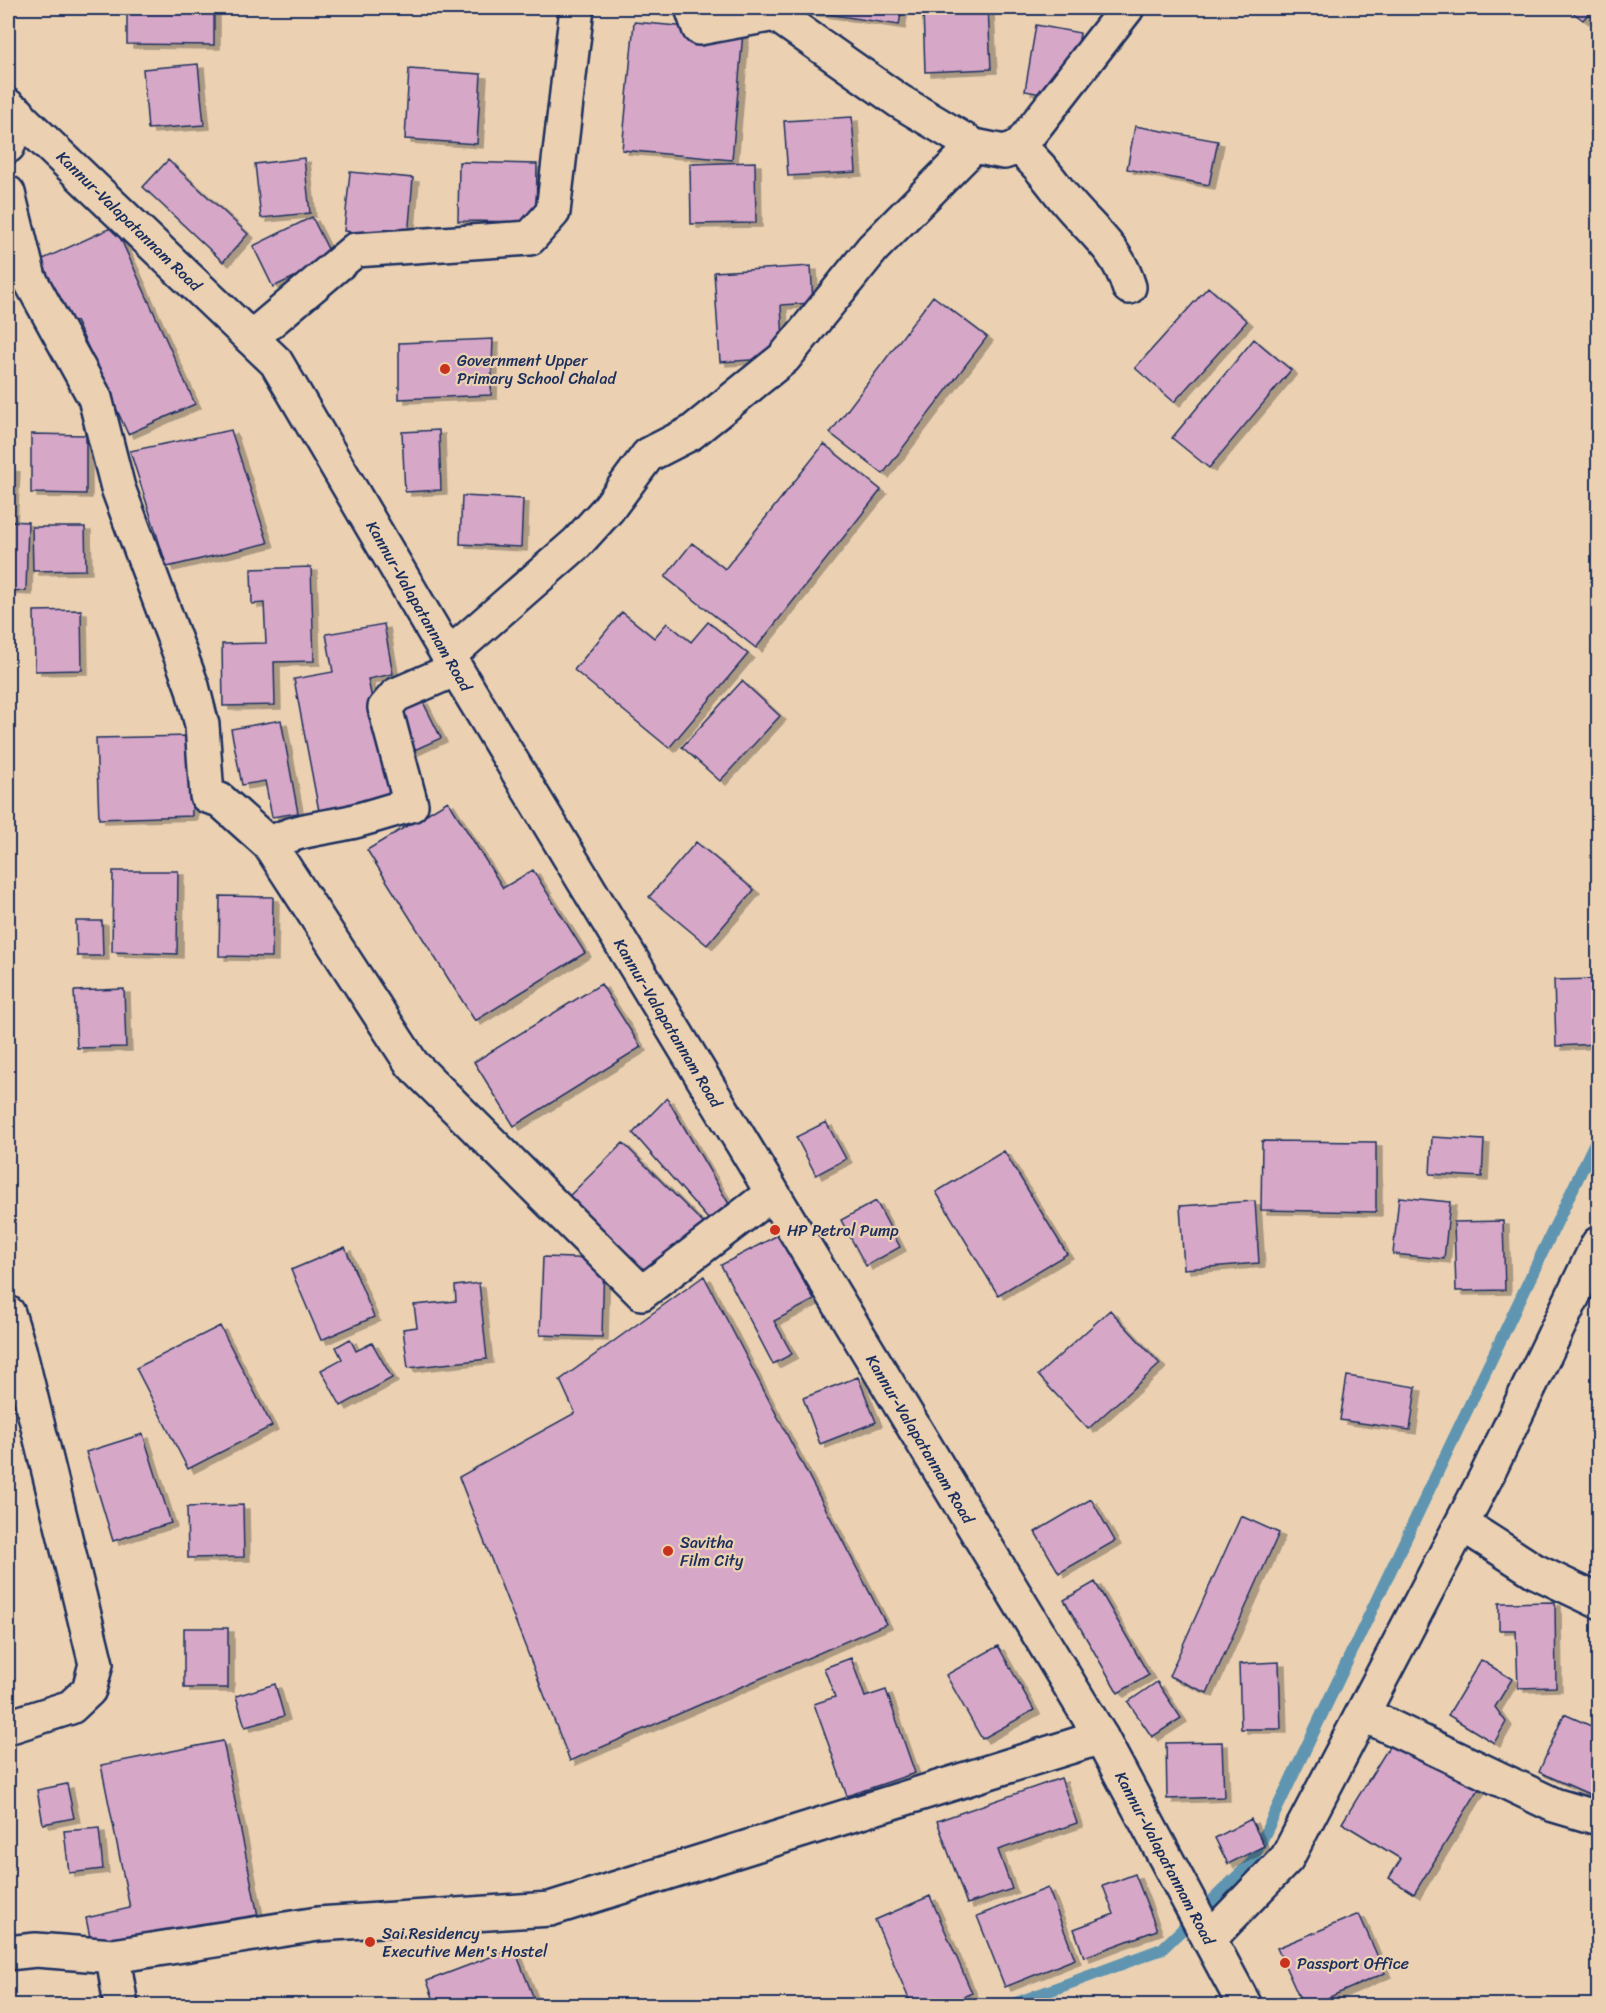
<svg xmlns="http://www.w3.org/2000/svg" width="1606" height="2013" font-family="Sriracha,sans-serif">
  <defs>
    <filter id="shadow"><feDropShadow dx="6" dy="4" stdDeviation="0" flood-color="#0004"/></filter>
  </defs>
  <rect width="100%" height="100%" fill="#ebd1b2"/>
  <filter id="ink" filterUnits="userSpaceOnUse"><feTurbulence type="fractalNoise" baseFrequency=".0167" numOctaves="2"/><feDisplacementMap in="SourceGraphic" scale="12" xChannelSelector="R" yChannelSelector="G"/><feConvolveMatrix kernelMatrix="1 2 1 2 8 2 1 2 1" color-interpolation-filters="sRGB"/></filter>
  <g filter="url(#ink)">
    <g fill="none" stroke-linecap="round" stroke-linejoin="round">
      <path stroke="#5e95b1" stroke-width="12" d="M1008,2006L1162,1949L1251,1863L1598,1136"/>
    </g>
    <path fill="#d7a7c7" stroke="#1b2f5e" stroke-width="1.5" filter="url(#shadow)" d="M127,8H214V45L127,44Z
      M788,8H902L899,25Z
      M923,8H988L991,69L925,72Z
      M1567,8H1593L1583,20Z
      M634,22L743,32L732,160L622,150Z
      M1036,25L1080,33L1069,99L1025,91Z
      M198,64L204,125L148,129L143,69Z
      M409,69L481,74L477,144L405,139Z
      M852,117L856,172L788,176L784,121Z
      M1135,126L1218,141L1209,185L1127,169Z
      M304,158L310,213L261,218L255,164Z
      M168,160L248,234L223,262L143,187Z
      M459,162L537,164L536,222L458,221Z
      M755,162L756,223L691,224L690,164Z
      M350,172L413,178L408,237L344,231Z
      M312,217L333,259L273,287L253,246Z
      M115,226L195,404L128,434L76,321L70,323L41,260Z
      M811,266L813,303L781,305L784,358L720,362L714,272Z
      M1208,287L1247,321L1174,402L1135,368Z
      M933,296L987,337L883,474L830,433Z
      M493,339L491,395L399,399V343Z
      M1254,339L1291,370L1209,468L1172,438Z
      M231,430L268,543L167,567L130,451Z
      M439,430L441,490L405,492L402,432Z
      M31,434L86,435V494L31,493Z
      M824,444L881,490L756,648L665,577L692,543L725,569Z
      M8,467L14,468L11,519H8Z
      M462,496L523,499L521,547L460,544Z
      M8,521L28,522L26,591L8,590Z
      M32,527H85L86,570L33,571Z
      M311,567L314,661L274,662L275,705L223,706L222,644L266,643L264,603L252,604L251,569Z
      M81,610L82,670L35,671L34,611Z
      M622,612L654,638L667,623L691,642L708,622L748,654L669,748L574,670Z
      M384,624L393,674L368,679L391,797L319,811L294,679L333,672L326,634Z
      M742,681L780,716L720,781L682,747Z
      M422,700L441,738L410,752L392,714Z
      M281,720L298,813L272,817L265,781L242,785L231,729Z
      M190,736L192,816L99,819L96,738Z
      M448,801L503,888L533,870L585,953L475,1021L367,850Z
      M696,842L754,890L707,945L649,897Z
      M113,871H178L177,954L112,952Z
      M220,896L273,897L272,957L219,956Z
      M76,921H102L103,956H77Z
      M1598,979V1044L1556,1046L1554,980Z
      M601,984L641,1047L514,1126L474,1062Z
      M124,989L126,1047L77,1048L74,991Z
      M667,1098L729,1204L708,1219L633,1133Z
      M826,1122L846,1159L816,1175L796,1137Z
      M1432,1137L1484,1140L1482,1177L1430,1174Z
      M1262,1141L1376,1142V1212L1261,1210Z
      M623,1143L706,1226L643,1289L559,1206Z
      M1004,1151L1067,1254L998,1295L936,1192Z
      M1399,1197L1450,1202L1444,1259L1393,1254Z
      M876,1201L900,1247L866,1266L841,1220Z
      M1255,1201L1259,1263L1184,1269L1180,1206Z
      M1503,1221L1505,1290L1456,1291L1454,1222Z
      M778,1235L814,1300L774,1321L792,1354L773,1364L721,1265Z
      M345,1247L374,1317L321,1340L291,1270Z
      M543,1257L604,1259L602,1337L540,1335Z
      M704,1276L886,1624L570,1761L459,1477L575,1413L560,1380Z
      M479,1283L487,1359L408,1368L403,1329L417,1327L414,1305L456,1301L455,1286Z
      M1110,1310L1160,1364L1088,1429L1038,1375Z
      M220,1326L272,1426L188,1469L136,1368Z
      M350,1339L356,1351L372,1343L392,1378L341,1406L321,1370L342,1359L336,1347Z
      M1347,1376L1416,1387L1410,1430L1340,1420Z
      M858,1377L876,1422L820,1444L803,1398Z
      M143,1434L171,1523L113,1541L86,1452Z
      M1091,1499L1115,1541L1059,1573L1035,1532Z
      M243,1505L244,1557L188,1558L187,1507Z
      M1241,1516L1279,1533L1207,1693L1169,1676Z
      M1095,1582L1149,1675L1118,1693L1064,1600Z
      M1555,1602L1556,1687L1518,1688L1516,1630H1499V1603Z
      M184,1628H228V1688H184Z
      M998,1646L1034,1710L982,1739L946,1675Z
      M851,1658L865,1697L886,1690L915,1773L847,1796L814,1704L835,1697L824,1668Z
      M1481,1660L1512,1679L1495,1707L1506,1722L1494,1743L1448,1715Z
      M1279,1662L1281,1729H1241L1239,1664Z
      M1157,1682L1181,1718L1152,1737L1128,1702Z
      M275,1684L284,1716L245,1727L236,1696Z
      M1564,1714L1598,1729V1798L1539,1772Z
      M1395,1737L1479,1789L1414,1894L1389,1878L1401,1859L1342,1823Z
      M223,1741L258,1916L92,1947L86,1918L130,1908L101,1765Z
      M1222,1742L1224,1797L1167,1799L1166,1743Z
      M1061,1778L1077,1823L998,1850L1012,1889L967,1904L937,1821Z
      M67,1784L74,1818L43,1824L37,1790Z
      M1251,1819L1264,1846L1228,1864L1215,1838Z
      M99,1828L103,1869L69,1873L64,1831Z
      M1135,1874L1157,1930L1084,1957L1074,1929L1114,1914L1103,1886Z
      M1048,1888L1075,1959L1005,1987L977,1916Z
      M930,1896L972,1993L942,2006H912L875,1920Z
      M1359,1914L1385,1973L1309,2006H1303L1277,1948Z
      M514,1948L537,2006H436L427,1981Z"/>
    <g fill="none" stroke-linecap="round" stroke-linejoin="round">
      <g stroke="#1b2f5e" stroke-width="38">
        <path id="street" d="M692,8L699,28L775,14L899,101L974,146L1004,152L1019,147L1127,8
          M8,146L18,113
          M1019,147C1039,164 1049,179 1065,199C1089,229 1118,248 1129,287
          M8,193L29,278L95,398L118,488L192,686L202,725L207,796L220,800L269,844C298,829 320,829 351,822C371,817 391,810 411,805L385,708L396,695L456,669
          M251,338L355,250L530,238L553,212L577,8
          M448,656L577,543L608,509L648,455L691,433L784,358L873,248L974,146
          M269,844L412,1064L642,1293L771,1194
          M8,1313L19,1349L96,1664L89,1690L71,1707L8,1727
          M1462,1524L1535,1571L1598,1601
          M1363,1714L1554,1805L1598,1818
          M1209,1939L1287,1858L1486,1477L1598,1244
          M8,1953L36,1950L113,1956L318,1924L550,1909L1101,1737
          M113,1956L121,2006"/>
      </g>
      <g stroke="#1b2f5e" stroke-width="38">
        <path id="secondary" d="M8,106L276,362L456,669L1101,1737L1245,2006"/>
      </g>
      <use href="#street" stroke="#ebd1b2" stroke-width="33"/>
      <use href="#secondary" stroke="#ebd1b2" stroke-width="33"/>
    </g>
  </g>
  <g fill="#c8321e" stroke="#ebd1b2" stroke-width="2">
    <circle cx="445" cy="369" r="6"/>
    <circle cx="775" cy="1230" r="6"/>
    <circle cx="668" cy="1551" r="6"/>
    <circle cx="370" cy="1942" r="6"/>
    <circle cx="1285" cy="1963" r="6"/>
  </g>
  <g text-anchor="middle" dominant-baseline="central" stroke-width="4.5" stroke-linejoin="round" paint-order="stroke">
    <g font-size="16" fill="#1b2f5e" stroke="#ebd1b2">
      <text transform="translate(129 221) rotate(44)">Kannur-Valapatannam Road</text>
      <text transform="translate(419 606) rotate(60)">Kannur-Valapatannam Road</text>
      <text transform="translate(668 1023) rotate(59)">Kannur-Valapatannam Road</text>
      <text transform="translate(920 1439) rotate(59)">Kannur-Valapatannam Road</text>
      <text transform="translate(1165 1858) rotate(62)">Kannur-Valapatannam Road</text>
    </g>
    <g font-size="16" fill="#1b2f5e" stroke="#ebd1b2" text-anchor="start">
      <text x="457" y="360">Government Upper<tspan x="457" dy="18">Primary School Chalad</tspan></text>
      <text x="787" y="1230">HP Petrol Pump</text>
      <text x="680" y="1542">Savitha<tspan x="680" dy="18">Film City</tspan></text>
      <text x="382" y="1933">Sai Residency<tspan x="382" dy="18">Executive Men's Hostel</tspan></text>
      <text x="1297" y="1963">Passport Office</text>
    </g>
  </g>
  <rect width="1606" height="2013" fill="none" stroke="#ebd1b2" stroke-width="30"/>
  <rect x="15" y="15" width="1576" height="1983" fill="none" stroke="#1b2f5e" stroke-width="2" filter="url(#ink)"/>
</svg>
